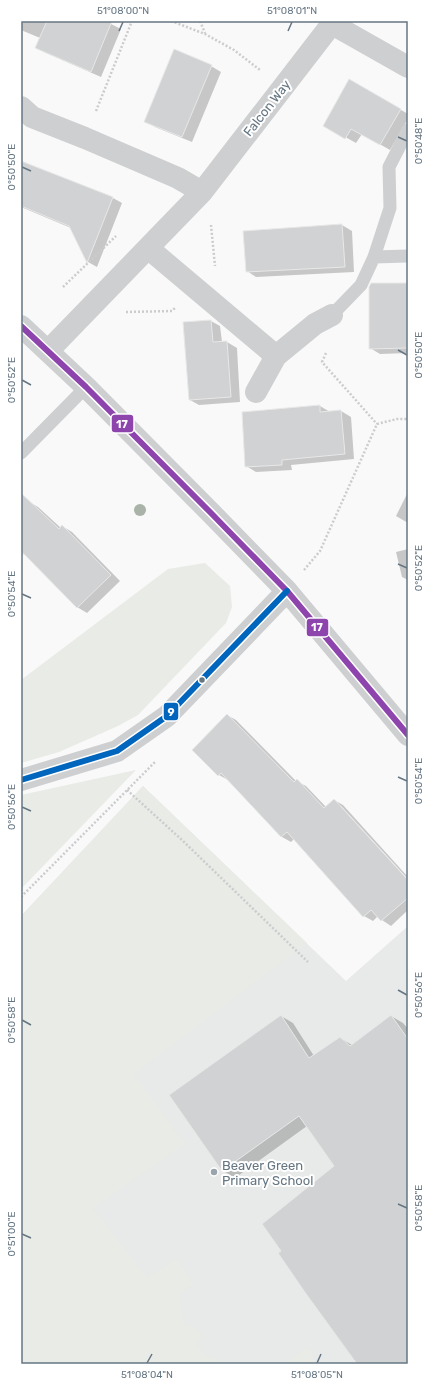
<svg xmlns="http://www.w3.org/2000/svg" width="429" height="1385" font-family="Rubik,sans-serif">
  <rect width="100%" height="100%" fill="#f9f9f9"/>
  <path fill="#e8e9e9" d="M143,786L346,981L408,926V1364H21V916Z"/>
  <path fill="#e8ebe6" d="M205,563L230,586L232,607L226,623L138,715L118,726L59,752L21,763V680L168,569Z
    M136,770L21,889V795Z
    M143,786L307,943L134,1074L185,1144L93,1208L147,1278L176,1259L194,1284L179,1293L184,1324L195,1328L203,1335L197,1344L204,1356L217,1359L222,1364H21V916Z
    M308,1348L318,1364H283Z"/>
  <path fill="#0003" d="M21,21H105L121,29L101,77L46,53L36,48L40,38L21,30Z
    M211,66L221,72L192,142L155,127L146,121Z
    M350,80L408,114V119L390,150L362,134L356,143L324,125Z
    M24,163L113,198L122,203L97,267L88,262L71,228L21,207V169Z
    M342,225L352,231L354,272L256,277L247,271Z
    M407,284L408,285V353L380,354L370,348Z
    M211,321L220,326L222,342H227L237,348L240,402L199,405L190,400Z
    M320,406L330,412L341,411L351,417L354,459L291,465L292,470L256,472L246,466Z
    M408,492V523L396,516Z
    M28,501L38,507L61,528L62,526L72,532L120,581L87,613L77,607L24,553L23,555L21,554V505Z
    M408,549V580L402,577L396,552Z
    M227,715L236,720L296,781L306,786L326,807L334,800L343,805L408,877V879L341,806H339L408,882V910L391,926L382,920L378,916L373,921L364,916L294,839L291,842L282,837L228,780L219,775Z
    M281,1016L293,1023L314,1056L340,1038L352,1045L391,1016L403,1023L408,1029V1364H358L282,1251L335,1166L307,1126L235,1178L222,1170Z"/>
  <path fill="#d0d2d3" stroke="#e8e8e8" d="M47,21H112L91,72L35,48Z
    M174,49L212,65L182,137L144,122Z
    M349,79L401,109L380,145L351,129L345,139L323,126Z
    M21,161L113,197L87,263L69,226L21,206Z
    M342,224L345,267L246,272L243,231Z
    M371,283H407V348L369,349V287Z
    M211,320L213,342L227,341L231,397L189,400L183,322Z
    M320,405V412L341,410L345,454L282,460V465L245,467L242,412Z
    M21,493L59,529L62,525L111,575L77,608L21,551Z
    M227,714L294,782L297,779L324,808L334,799L408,880V898L381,921L371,910L363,917L287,832L281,837L221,773L218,776L192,750Z
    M281,1015L309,1058L340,1037L350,1046L391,1015L408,1039V1364H357L304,1291L278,1253L281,1251L262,1224L334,1166L299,1116L222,1171L169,1095Z"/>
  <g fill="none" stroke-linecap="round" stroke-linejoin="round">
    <path stroke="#cbcccd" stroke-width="2.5" stroke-dasharray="2 2" stroke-linecap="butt" d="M171,21L205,34L234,50L260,70
      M200,21L205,33
      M96,111L132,21
      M211,225L215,266
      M63,287L116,236
      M126,312L172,311L175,308
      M326,353L322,362L377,424
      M304,570L320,551L377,424L397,419H408
      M127,790L182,840L308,962
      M21,897L156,761"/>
    <path stroke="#cecfd0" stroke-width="13" d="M408,130L389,167L390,208L374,257L408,256
      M332,315L361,285L374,257
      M21,453L86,387"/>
    <path stroke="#cecfd0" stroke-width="22" d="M332,24L408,67
      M21,107L32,117L85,138L178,178L202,192
      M148,248L276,356L256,392
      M21,326L86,387L210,512L287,591L408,735
      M48,351L202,192L334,21
      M276,356L315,324L332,315
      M21,780L117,751L167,716L287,591"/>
    <g stroke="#fff" stroke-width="9">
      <path id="bus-1" d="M21,326L86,387L210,512L287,591L408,735"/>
    </g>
    <g stroke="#fff" stroke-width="9">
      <path id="bus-2" d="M21,780L117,751L167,716L287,591"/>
    </g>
    <use href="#bus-1" stroke="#8e44ad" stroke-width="6"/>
    <use href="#bus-2" stroke="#0065bd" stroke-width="6"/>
  </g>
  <circle fill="#a9b3a7" cx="140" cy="510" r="6"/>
  <path fill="none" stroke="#657683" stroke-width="1.5" d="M119,31L123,22M288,31L292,22M398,137L407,141M22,167L31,171M398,350L407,355M22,380L31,385M398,564L407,568M22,594L31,598M398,777L407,781M22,807L31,811M398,990L407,995M22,1020L31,1025M398,1204L407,1208M22,1234L31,1238M147,1363L152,1354M317,1363L321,1354"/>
  <circle fill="#657683" stroke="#fff" stroke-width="1.5" cx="202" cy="680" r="3.5"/>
  <circle fill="#99a4ac" stroke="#fff" stroke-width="1.5" cx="214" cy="1172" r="4"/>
  <g text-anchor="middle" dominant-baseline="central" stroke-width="4" stroke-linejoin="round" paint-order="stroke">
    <g font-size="13" fill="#657683" stroke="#fff">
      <text transform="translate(267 108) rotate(-52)">Falcon Way</text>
    </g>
    <g font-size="13" fill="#657683" stroke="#fff" text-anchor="start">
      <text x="222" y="1165">Beaver Green<tspan x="222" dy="15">Primary School</tspan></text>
    </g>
  </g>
  <g stroke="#fff" stroke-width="1.5">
    <rect x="111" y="414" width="23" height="19" rx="4" fill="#8e44ad"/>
    <rect x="306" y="618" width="23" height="19" rx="4" fill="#8e44ad"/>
    <rect x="163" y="702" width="16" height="19" rx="4" fill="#0065bd"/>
  </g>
  <g font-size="11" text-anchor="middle" font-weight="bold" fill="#fff">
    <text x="122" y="428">17</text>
    <text x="317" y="631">17</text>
    <text x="171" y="716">9</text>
  </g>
  <rect width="429" height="1385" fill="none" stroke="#ffffff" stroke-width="44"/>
  <rect x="22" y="22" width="385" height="1341" fill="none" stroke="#657683" stroke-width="1.5"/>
  <g font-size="10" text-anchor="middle" fill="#657683">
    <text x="123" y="14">51°08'00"N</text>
    <text x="292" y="14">51°08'01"N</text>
    <text transform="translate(418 141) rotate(-90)" y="4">0°50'48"E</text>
    <text transform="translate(11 167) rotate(-90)" y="4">0°50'50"E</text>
    <text transform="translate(418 355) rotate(-90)" y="4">0°50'50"E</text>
    <text transform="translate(11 380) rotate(-90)" y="4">0°50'52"E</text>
    <text transform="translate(418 568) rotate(-90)" y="4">0°50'52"E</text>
    <text transform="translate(11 594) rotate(-90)" y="4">0°50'54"E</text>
    <text transform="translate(418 781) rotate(-90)" y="4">0°50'54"E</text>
    <text transform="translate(11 807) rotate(-90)" y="4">0°50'56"E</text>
    <text transform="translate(418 995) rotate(-90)" y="4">0°50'56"E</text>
    <text transform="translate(11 1020) rotate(-90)" y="4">0°50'58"E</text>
    <text transform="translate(418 1208) rotate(-90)" y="4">0°50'58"E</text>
    <text transform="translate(11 1234) rotate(-90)" y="4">0°51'00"E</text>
    <text x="147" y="1378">51°08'04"N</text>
    <text x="317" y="1378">51°08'05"N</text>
  </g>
</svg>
